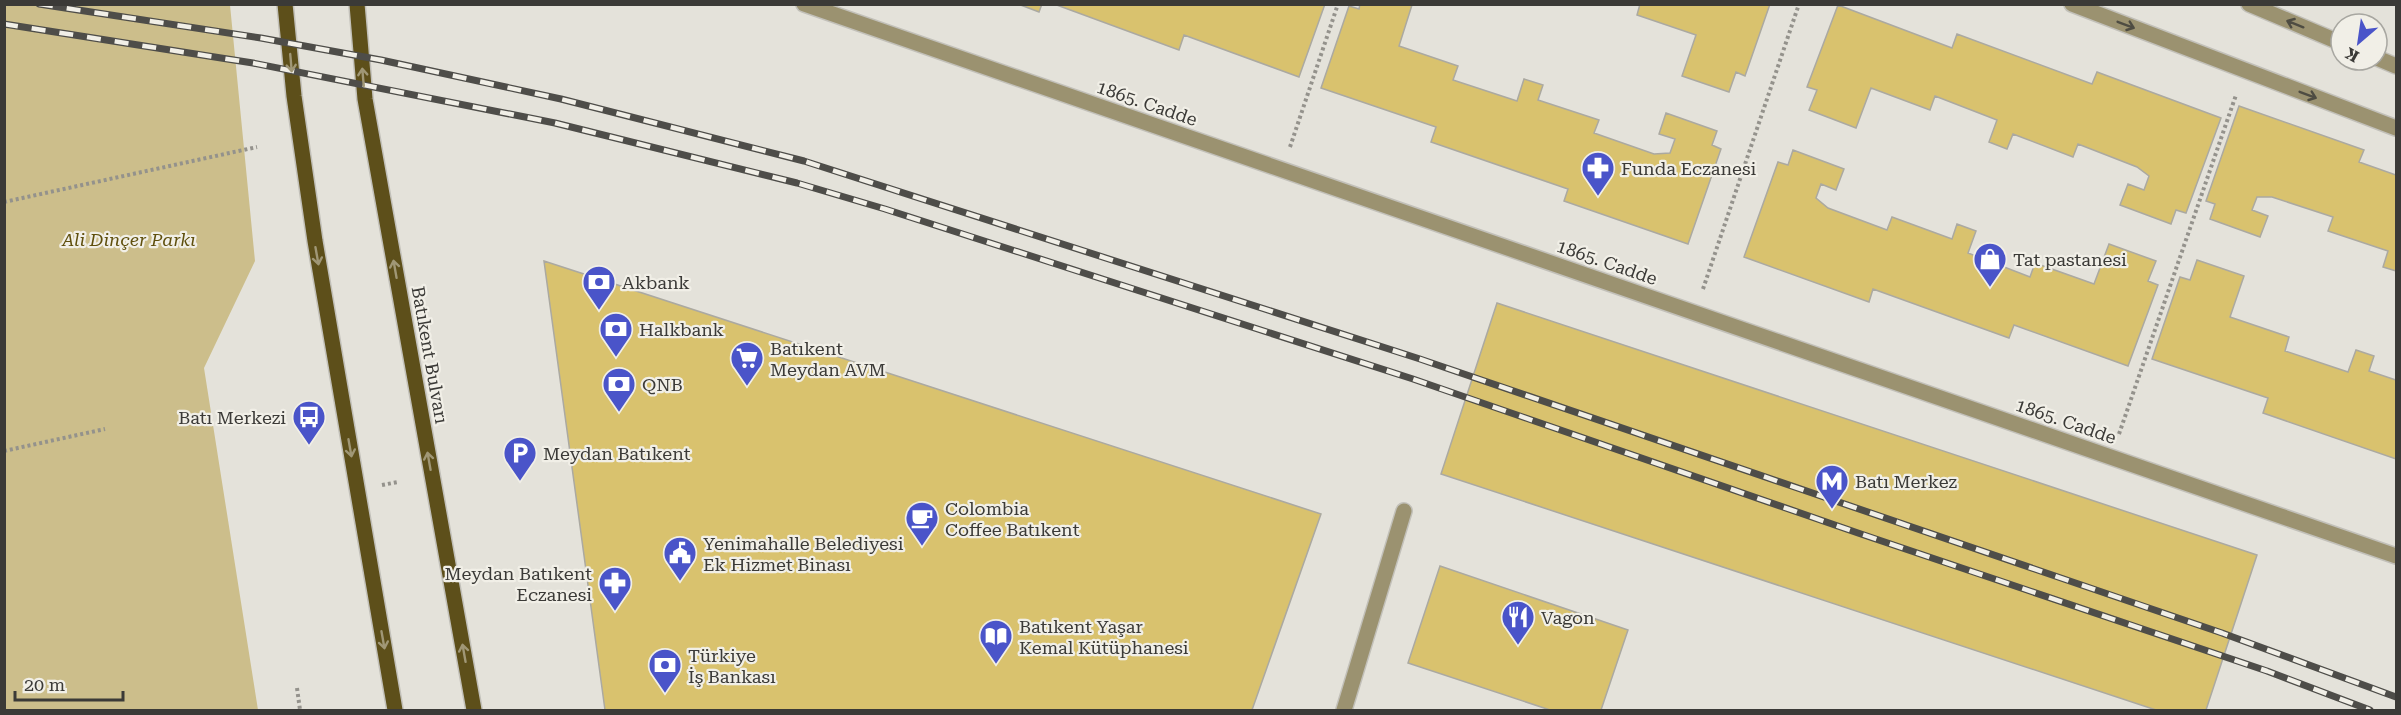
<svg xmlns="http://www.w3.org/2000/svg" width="2401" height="715" font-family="'Roboto Serif',serif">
  <rect width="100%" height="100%" fill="#e4e2da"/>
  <path fill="#ccbe8b" d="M5,4L230,5L255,261L204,368L258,710H5Z"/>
  <path fill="#d9c26e" stroke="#aba9a1" stroke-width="1.5" d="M1018,4H1042L1039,12Z
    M1054,4H1325L1299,77L1184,35L1179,50Z
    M1360,4L1412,5L1399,46L1458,66L1453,80L1517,101L1524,79L1543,85L1538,100L1599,120L1594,133L1654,154L1670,153L1675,139L1659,134L1666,113L1717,131L1712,145L1721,149L1688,244L1564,201L1568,189L1431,142L1436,127L1321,88L1349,6L1359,9Z
    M1640,4H1770L1745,76L1736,72L1729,92L1682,76L1696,35L1637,15Z
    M1838,5L1952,48L1957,34L2092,84L2097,72L2221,118L2186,213L2176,210L2171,224L2120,205L2128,184L2144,190L2149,176L2137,167L2078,144L2073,157L2013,134L2007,149L1989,142L1997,120L1935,96L1930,110L1871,88L1856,128L1809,110L1817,90L1807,87Z
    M2239,106L2364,150L2359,162L2396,175V271L2383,267L2388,251L2328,231L2333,217L2272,197H2257L2252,210L2268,216L2260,237L2210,219L2215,204L2206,201Z
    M1793,150L1844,169L1836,190L1821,184L1816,198L1828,208L1887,230L1892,217L1952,239L1957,224L1976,231L1968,253L2030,277L2035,263L2094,284L2109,244L2156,261L2148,281L2158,285L2128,366L2014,325L2009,338L1873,289L1869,302L1744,257L1778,162L1788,165Z
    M2197,260L2244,276L2230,317L2289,337L2285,351L2348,372L2356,350L2374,356L2369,371L2396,380V459L2263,413L2268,398L2152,359L2180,277L2190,280Z
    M544,261L1321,514L1252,710H605Z
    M1497,303L2257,555L2206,710H2156L1441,474Z
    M1440,566L1628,630L1601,710H1550L1408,663Z"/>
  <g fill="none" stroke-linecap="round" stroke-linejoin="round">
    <g stroke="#c2c0b9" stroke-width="18">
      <path id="minor" d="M804,4L2396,556
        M2072,4L2396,128
        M2249,4L2341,43
        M2377,58L2396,66
        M1344,710L1404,511"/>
    </g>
    <g stroke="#c2c0b9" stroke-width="18">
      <path id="major" d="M285,4L294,96L315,241L395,710
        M357,4L365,99L474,710"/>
    </g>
    <path stroke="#94928c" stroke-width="4" stroke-dasharray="3 3" stroke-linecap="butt" d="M1290,147L1338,4
      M4,202L257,147
      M1703,289L1799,4
      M2119,434L2236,95
      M4,451L105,429
      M382,485L398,482
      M297,688L300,710"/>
    <use href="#minor" stroke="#9b9270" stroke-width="15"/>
    <use href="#major" stroke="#5d4f1a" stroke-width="15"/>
    <g stroke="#4e4d49" stroke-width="7">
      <path id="rail" d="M39,4L261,38L381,60L561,99L804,161L1420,359L2222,633L2396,697
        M4,24L253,63L555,123L797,183L885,209L1413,379L1858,533L2267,671L2370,710"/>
    </g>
    <use href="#rail" stroke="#f1efe7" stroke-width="4.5" stroke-dasharray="14" stroke-linecap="butt"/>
  </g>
  <defs><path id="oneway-shaft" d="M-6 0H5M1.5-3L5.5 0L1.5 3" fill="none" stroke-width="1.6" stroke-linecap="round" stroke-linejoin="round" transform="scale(1.5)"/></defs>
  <g stroke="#4e4c42">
    <use href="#oneway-shaft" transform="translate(2295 24) rotate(-158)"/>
    <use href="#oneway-shaft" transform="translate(2126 25) rotate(21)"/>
    <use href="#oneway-shaft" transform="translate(2308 95) rotate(21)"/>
  </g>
  <g stroke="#a09776">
    <use href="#oneway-shaft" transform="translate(291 63) rotate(85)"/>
    <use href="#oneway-shaft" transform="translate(363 77) rotate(-95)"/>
    <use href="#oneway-shaft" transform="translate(317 256) rotate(80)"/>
    <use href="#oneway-shaft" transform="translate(395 269) rotate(-100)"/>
    <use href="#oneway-shaft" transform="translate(350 448) rotate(80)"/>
    <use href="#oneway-shaft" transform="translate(429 461) rotate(-100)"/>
    <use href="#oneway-shaft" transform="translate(383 640) rotate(80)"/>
    <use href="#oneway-shaft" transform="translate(464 653) rotate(-100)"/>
  </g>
  <defs>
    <g id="pharmacy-pin" transform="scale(1.725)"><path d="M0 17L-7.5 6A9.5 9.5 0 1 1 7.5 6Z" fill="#4a54c9" stroke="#f1efe7"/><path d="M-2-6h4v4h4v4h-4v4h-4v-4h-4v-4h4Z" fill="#fff"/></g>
    <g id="shop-pin" transform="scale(1.725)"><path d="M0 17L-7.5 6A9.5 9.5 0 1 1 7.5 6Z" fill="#4a54c9" stroke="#f1efe7"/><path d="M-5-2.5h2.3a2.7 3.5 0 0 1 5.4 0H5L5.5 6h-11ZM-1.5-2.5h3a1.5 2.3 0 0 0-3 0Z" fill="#fff"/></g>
    <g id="bank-pin" transform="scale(1.725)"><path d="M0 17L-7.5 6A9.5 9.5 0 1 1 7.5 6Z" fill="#4a54c9" stroke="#f1efe7"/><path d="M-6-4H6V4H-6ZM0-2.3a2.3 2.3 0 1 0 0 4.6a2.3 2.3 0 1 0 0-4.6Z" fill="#fff"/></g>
    <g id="supermarket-pin" transform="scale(1.725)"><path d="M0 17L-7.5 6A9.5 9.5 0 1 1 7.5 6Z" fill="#4a54c9" stroke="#f1efe7"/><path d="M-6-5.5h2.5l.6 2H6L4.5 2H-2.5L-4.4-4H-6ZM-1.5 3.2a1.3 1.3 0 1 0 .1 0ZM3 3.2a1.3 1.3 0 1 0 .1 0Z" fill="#fff"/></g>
    <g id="bus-pin" transform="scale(1.725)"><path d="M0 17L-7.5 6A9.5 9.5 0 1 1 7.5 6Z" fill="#4a54c9" stroke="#f1efe7"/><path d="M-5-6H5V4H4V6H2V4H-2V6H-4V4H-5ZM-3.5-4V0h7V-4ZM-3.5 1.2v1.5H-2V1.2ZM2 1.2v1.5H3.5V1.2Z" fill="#fff"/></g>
    <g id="parking-pin" transform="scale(1.725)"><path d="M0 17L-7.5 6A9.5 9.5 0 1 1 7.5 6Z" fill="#4a54c9" stroke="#f1efe7"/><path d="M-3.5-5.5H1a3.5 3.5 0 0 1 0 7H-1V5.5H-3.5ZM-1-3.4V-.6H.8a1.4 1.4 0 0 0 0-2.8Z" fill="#fff"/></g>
    <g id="metro-pin" transform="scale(1.725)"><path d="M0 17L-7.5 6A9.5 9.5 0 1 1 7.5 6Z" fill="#4a54c9" stroke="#f1efe7"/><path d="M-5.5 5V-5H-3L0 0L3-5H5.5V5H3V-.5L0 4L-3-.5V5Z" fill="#fff"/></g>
    <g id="cafe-pin" transform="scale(1.725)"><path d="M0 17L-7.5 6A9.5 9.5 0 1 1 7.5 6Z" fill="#4a54c9" stroke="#f1efe7"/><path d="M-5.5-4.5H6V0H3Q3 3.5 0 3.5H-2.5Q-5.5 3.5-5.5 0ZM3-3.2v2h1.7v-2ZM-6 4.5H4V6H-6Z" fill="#fff"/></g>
    <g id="civic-pin" transform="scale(1.725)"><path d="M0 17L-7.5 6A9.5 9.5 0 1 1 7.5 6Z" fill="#4a54c9" stroke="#f1efe7"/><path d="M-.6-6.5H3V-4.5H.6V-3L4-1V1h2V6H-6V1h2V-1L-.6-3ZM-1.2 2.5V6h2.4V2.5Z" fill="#fff"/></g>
    <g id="restaurant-pin" transform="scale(1.725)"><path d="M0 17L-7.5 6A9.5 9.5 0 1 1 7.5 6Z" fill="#4a54c9" stroke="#f1efe7"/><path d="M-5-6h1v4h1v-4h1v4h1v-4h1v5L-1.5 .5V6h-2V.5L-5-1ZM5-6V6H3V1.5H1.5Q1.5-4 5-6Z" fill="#fff"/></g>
    <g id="library-pin" transform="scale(1.725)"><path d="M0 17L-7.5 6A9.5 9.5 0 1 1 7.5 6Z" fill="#4a54c9" stroke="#f1efe7"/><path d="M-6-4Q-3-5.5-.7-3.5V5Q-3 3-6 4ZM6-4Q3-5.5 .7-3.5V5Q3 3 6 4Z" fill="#fff"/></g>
  </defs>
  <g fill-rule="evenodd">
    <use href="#pharmacy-pin" x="1598" y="168"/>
    <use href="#shop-pin" x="1990" y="259"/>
    <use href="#bank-pin" x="599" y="282"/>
    <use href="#bank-pin" x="616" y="329"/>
    <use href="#supermarket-pin" x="747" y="358"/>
    <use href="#bank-pin" x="619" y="384"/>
    <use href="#bus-pin" x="309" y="417"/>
    <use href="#parking-pin" x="520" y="453"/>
    <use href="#metro-pin" x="1832" y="481"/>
    <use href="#cafe-pin" x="922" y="518"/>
    <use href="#civic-pin" x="680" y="553"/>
    <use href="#pharmacy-pin" x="615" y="583"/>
    <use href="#restaurant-pin" x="1518" y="617"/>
    <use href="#library-pin" x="996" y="636"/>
    <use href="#bank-pin" x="665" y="665"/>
  </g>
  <g text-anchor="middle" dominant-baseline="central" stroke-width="4.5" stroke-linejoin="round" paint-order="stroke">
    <g font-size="18" fill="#3b3a37" stroke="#f1efe7">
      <text transform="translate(1147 103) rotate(19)">1865. Cadde</text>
      <text transform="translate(1607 262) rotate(19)">1865. Cadde</text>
      <text transform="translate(430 355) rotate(80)">Batıkent Bulvarı</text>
      <text transform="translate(2066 421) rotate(19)">1865. Cadde</text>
    </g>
    <g font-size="18" fill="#3b3a37" stroke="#f1efe7" text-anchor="start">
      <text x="1621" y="168">Funda Eczanesi</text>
      <text x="2013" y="259">Tat pastanesi</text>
      <text x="622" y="282">Akbank</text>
      <text x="639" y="329">Halkbank</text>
      <text x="770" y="348">Batıkent<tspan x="770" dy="21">Meydan AVM</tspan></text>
      <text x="642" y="384">QNB</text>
      <text x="286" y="417" text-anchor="end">Batı Merkezi</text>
      <text x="543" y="453">Meydan Batıkent</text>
      <text x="1855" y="481">Batı Merkez</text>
      <text x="945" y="508">Colombia<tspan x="945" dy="21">Coffee Batıkent</tspan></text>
      <text x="703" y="543">Yenimahalle Belediyesi<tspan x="703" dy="21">Ek Hizmet Binası</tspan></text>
      <text x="592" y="573" text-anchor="end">Meydan Batıkent<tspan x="592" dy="21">Eczanesi</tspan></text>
      <text x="1541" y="617">Vagon</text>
      <text x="1019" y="626">Batıkent Yaşar<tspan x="1019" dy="21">Kemal Kütüphanesi</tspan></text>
      <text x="688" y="655">Türkiye<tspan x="688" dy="21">İş Bankası</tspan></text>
    </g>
    <g font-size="18" font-style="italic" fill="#5f4f0d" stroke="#f1efe7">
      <text x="129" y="239">Ali Dinçer Parkı</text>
    </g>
  </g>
  <rect width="2401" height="715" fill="none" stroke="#3b3a37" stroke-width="12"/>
  <g transform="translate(2359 42) rotate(209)"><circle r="28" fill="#f1efe7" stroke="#a8a7a1" stroke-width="1.5"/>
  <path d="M0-4.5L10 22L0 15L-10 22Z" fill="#4a54c9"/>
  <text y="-9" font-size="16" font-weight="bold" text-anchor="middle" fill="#3b3a37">K</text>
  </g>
  <path d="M15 691v9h108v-9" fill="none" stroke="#3b3a37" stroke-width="3"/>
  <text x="24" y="691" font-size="18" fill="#3b3a37" stroke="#f1efe7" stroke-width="4.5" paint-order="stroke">20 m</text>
</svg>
